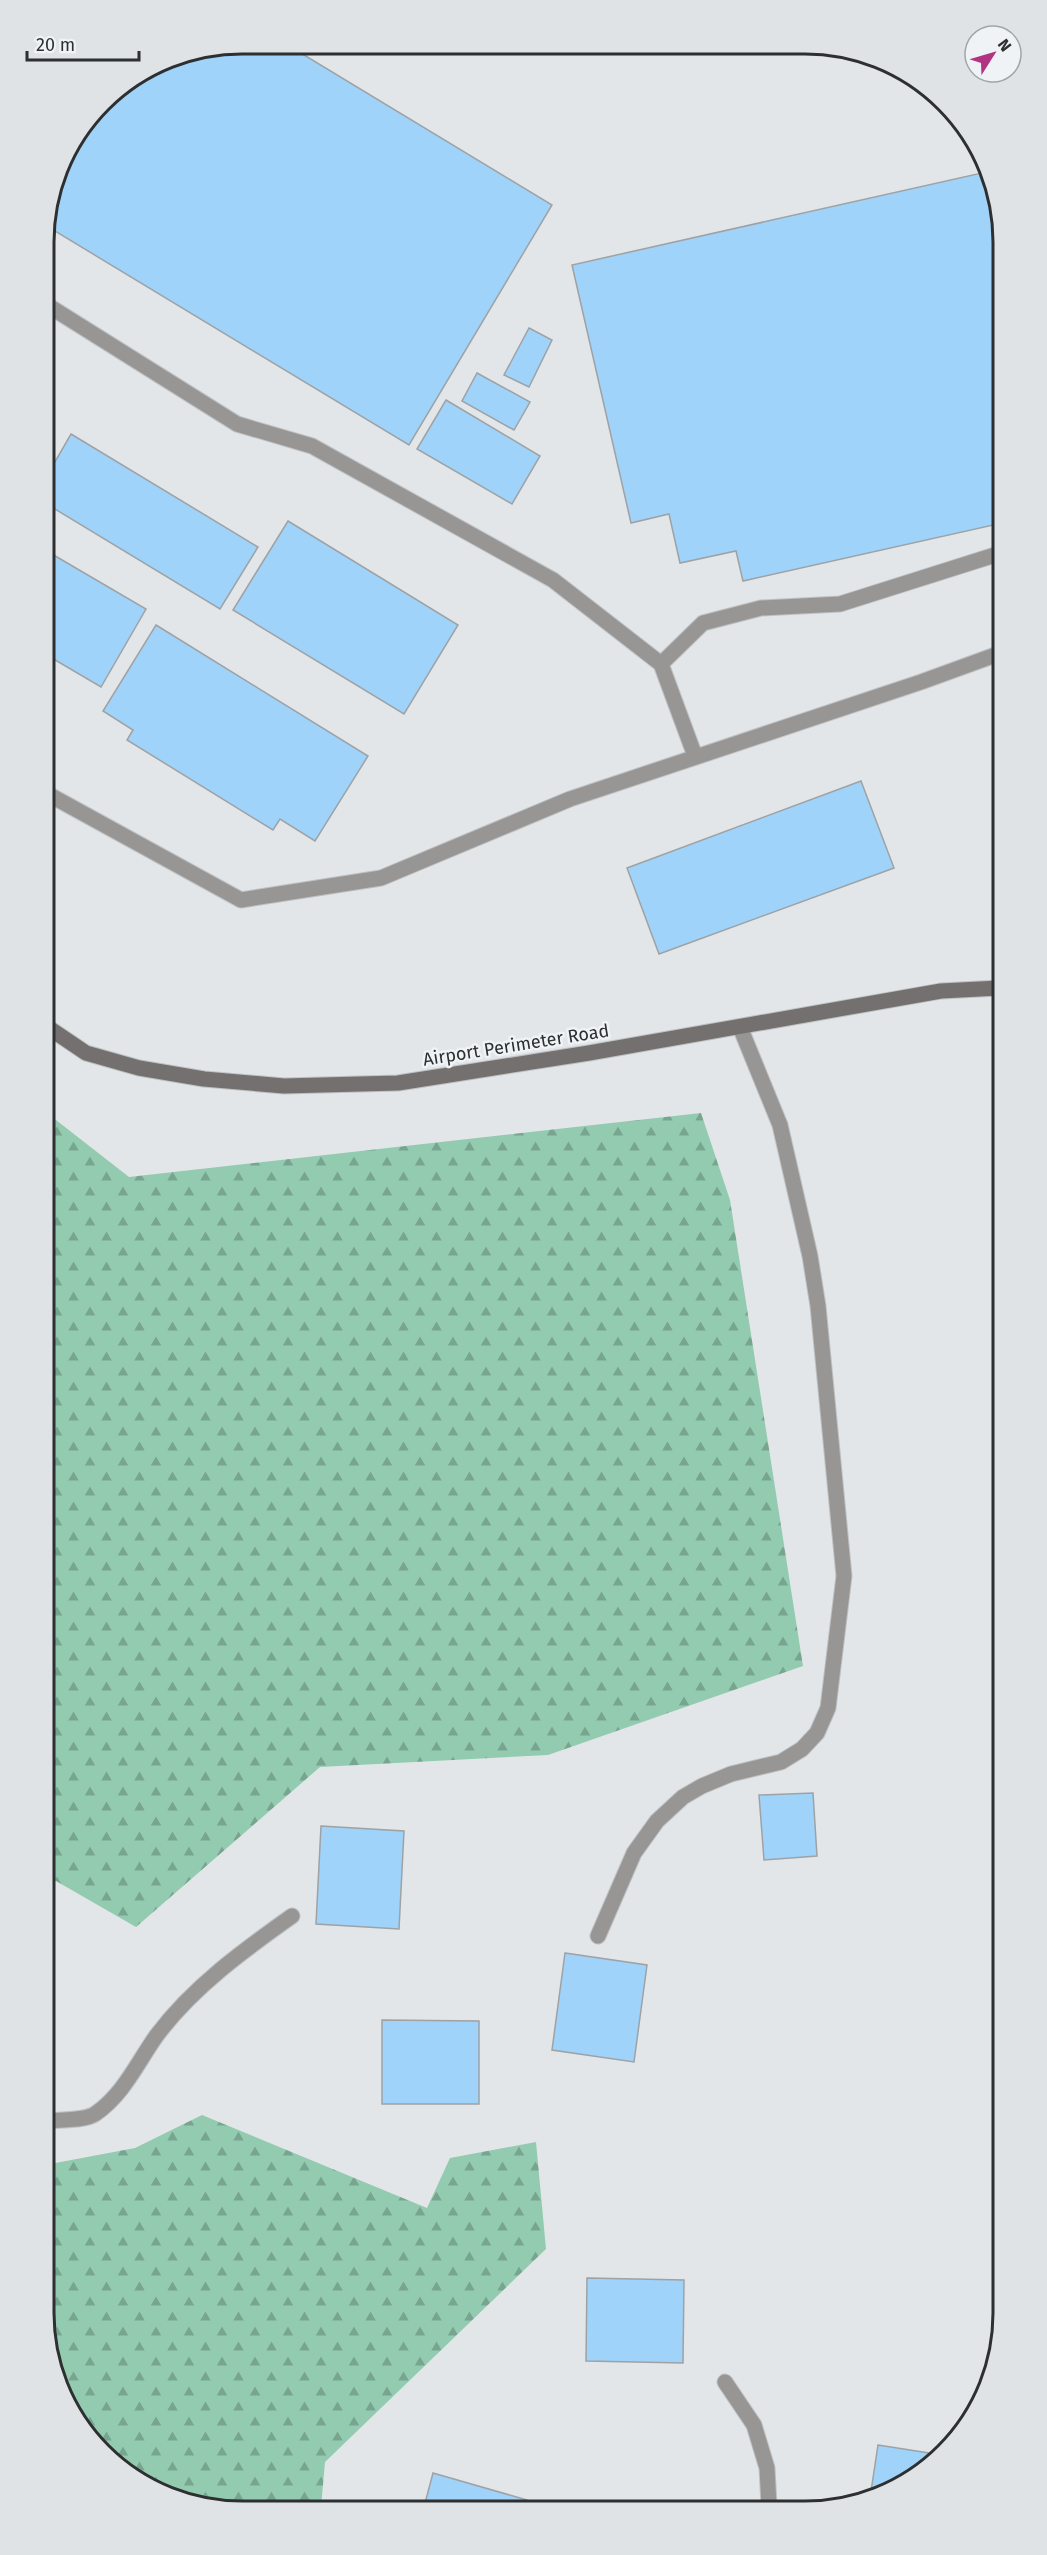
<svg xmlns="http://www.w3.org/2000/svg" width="1047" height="2555" font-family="'Fira Sans',sans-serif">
  <defs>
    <pattern id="forest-firs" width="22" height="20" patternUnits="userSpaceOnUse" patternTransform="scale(1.5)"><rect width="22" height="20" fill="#93cbb0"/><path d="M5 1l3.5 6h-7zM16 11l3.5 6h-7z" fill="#78a590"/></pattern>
  </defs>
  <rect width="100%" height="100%" fill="#e2e6e8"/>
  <path fill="url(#forest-firs)" d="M47,1113L129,1177L701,1113L730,1200L803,1666L548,1755L320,1767L136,1927L49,1877Z
    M202,2115L427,2208L450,2158L536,2142L546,2249L325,2462L321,2507L203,2508L154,2491L102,2454L50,2364V2164L135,2148Z"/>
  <path fill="#9fd3f9" stroke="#9ea2a5" stroke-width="1.5" d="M242,43L286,44L552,205L409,445L45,225L64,154L111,93L166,58Z
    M986,172L997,191L998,524L743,581L736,551L680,563L669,514L631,523L572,265Z
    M529,328L552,340L529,387L504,375Z
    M477,373L530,402L514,430L462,401Z
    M446,400L540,456L512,504L417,449Z
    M45,427L54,432L45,448Z
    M71,434L258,547L220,609L45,503V479Z
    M288,521L458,625L404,714L233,610Z
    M45,550L146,609L101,687L45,654Z
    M156,625L368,756L315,841L280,819L273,830L127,740L133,730L103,711Z
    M861,781L894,868L659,954L627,868Z
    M813,1793L817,1856L764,1860L759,1795Z
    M321,1826L404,1831L399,1929L316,1924Z
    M565,1953L647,1965L634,2062L552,2050Z
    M382,2020L479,2021V2104H382Z
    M587,2278L684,2280L683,2363L586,2361Z
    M878,2445L942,2455L915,2478L870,2498Z
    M433,2473L527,2500L525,2506L424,2507Z"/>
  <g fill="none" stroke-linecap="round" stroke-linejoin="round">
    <g stroke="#bec1c3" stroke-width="17">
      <path id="lane" d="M44,303L237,424L312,446L553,580L661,664L695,756
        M661,664L703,623L761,608L840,604L998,554
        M46,793L241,900L381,878L570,799L921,682L998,654
        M598,1936L634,1853L657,1821L683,1797L702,1786L731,1774L781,1762L802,1749L817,1733L828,1708L844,1576L818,1306L810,1256L780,1125L740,1027
        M725,2382L754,2425L767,2468L769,2505"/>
    </g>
    <g stroke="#bec1c3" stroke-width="17">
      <path id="street" d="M49,2121C62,2119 84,2121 95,2114C124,2094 137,2063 157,2035C193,1987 244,1950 292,1916"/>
    </g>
    <g stroke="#bec1c3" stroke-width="17">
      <path id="secondary" d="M46,1026L86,1053L139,1068L204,1079L284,1086L398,1083L589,1053L941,991L999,988"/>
    </g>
    <use href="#lane" stroke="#989695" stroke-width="15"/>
    <use href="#street" stroke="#989695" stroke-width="15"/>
    <use href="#secondary" stroke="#73706f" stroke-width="15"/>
  </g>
  <g text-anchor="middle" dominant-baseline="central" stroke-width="5" stroke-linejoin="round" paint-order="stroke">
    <g font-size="18" fill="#2d2f30" stroke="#eff3f6">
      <text transform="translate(516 1045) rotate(-9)">Airport Perimeter Road</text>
    </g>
  </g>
  <path d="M0 0H1047V2555H0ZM242 54H805A188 188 0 0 1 993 242V2313A188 188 0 0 1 805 2501H242A188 188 0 0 1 54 2313V242A188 188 0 0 1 242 54Z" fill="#dfe3e6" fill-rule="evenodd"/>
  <path fill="none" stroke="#2d2f30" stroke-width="3" d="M242 54H805A188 188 0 0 1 993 242V2313A188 188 0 0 1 805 2501H242A188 188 0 0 1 54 2313V242A188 188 0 0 1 242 54Z"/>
  <g transform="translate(993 54) rotate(53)"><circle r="28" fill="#eff3f6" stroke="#a1a5a7" stroke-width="1.5"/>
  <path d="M0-4.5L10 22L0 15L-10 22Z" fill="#b13382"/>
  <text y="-9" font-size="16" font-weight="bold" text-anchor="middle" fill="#2d2f30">N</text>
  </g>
  <path d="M27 51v9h112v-9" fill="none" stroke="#2d2f30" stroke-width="3"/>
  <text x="36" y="51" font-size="18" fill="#2d2f30" stroke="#eff3f6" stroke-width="4.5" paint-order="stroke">20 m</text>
</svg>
